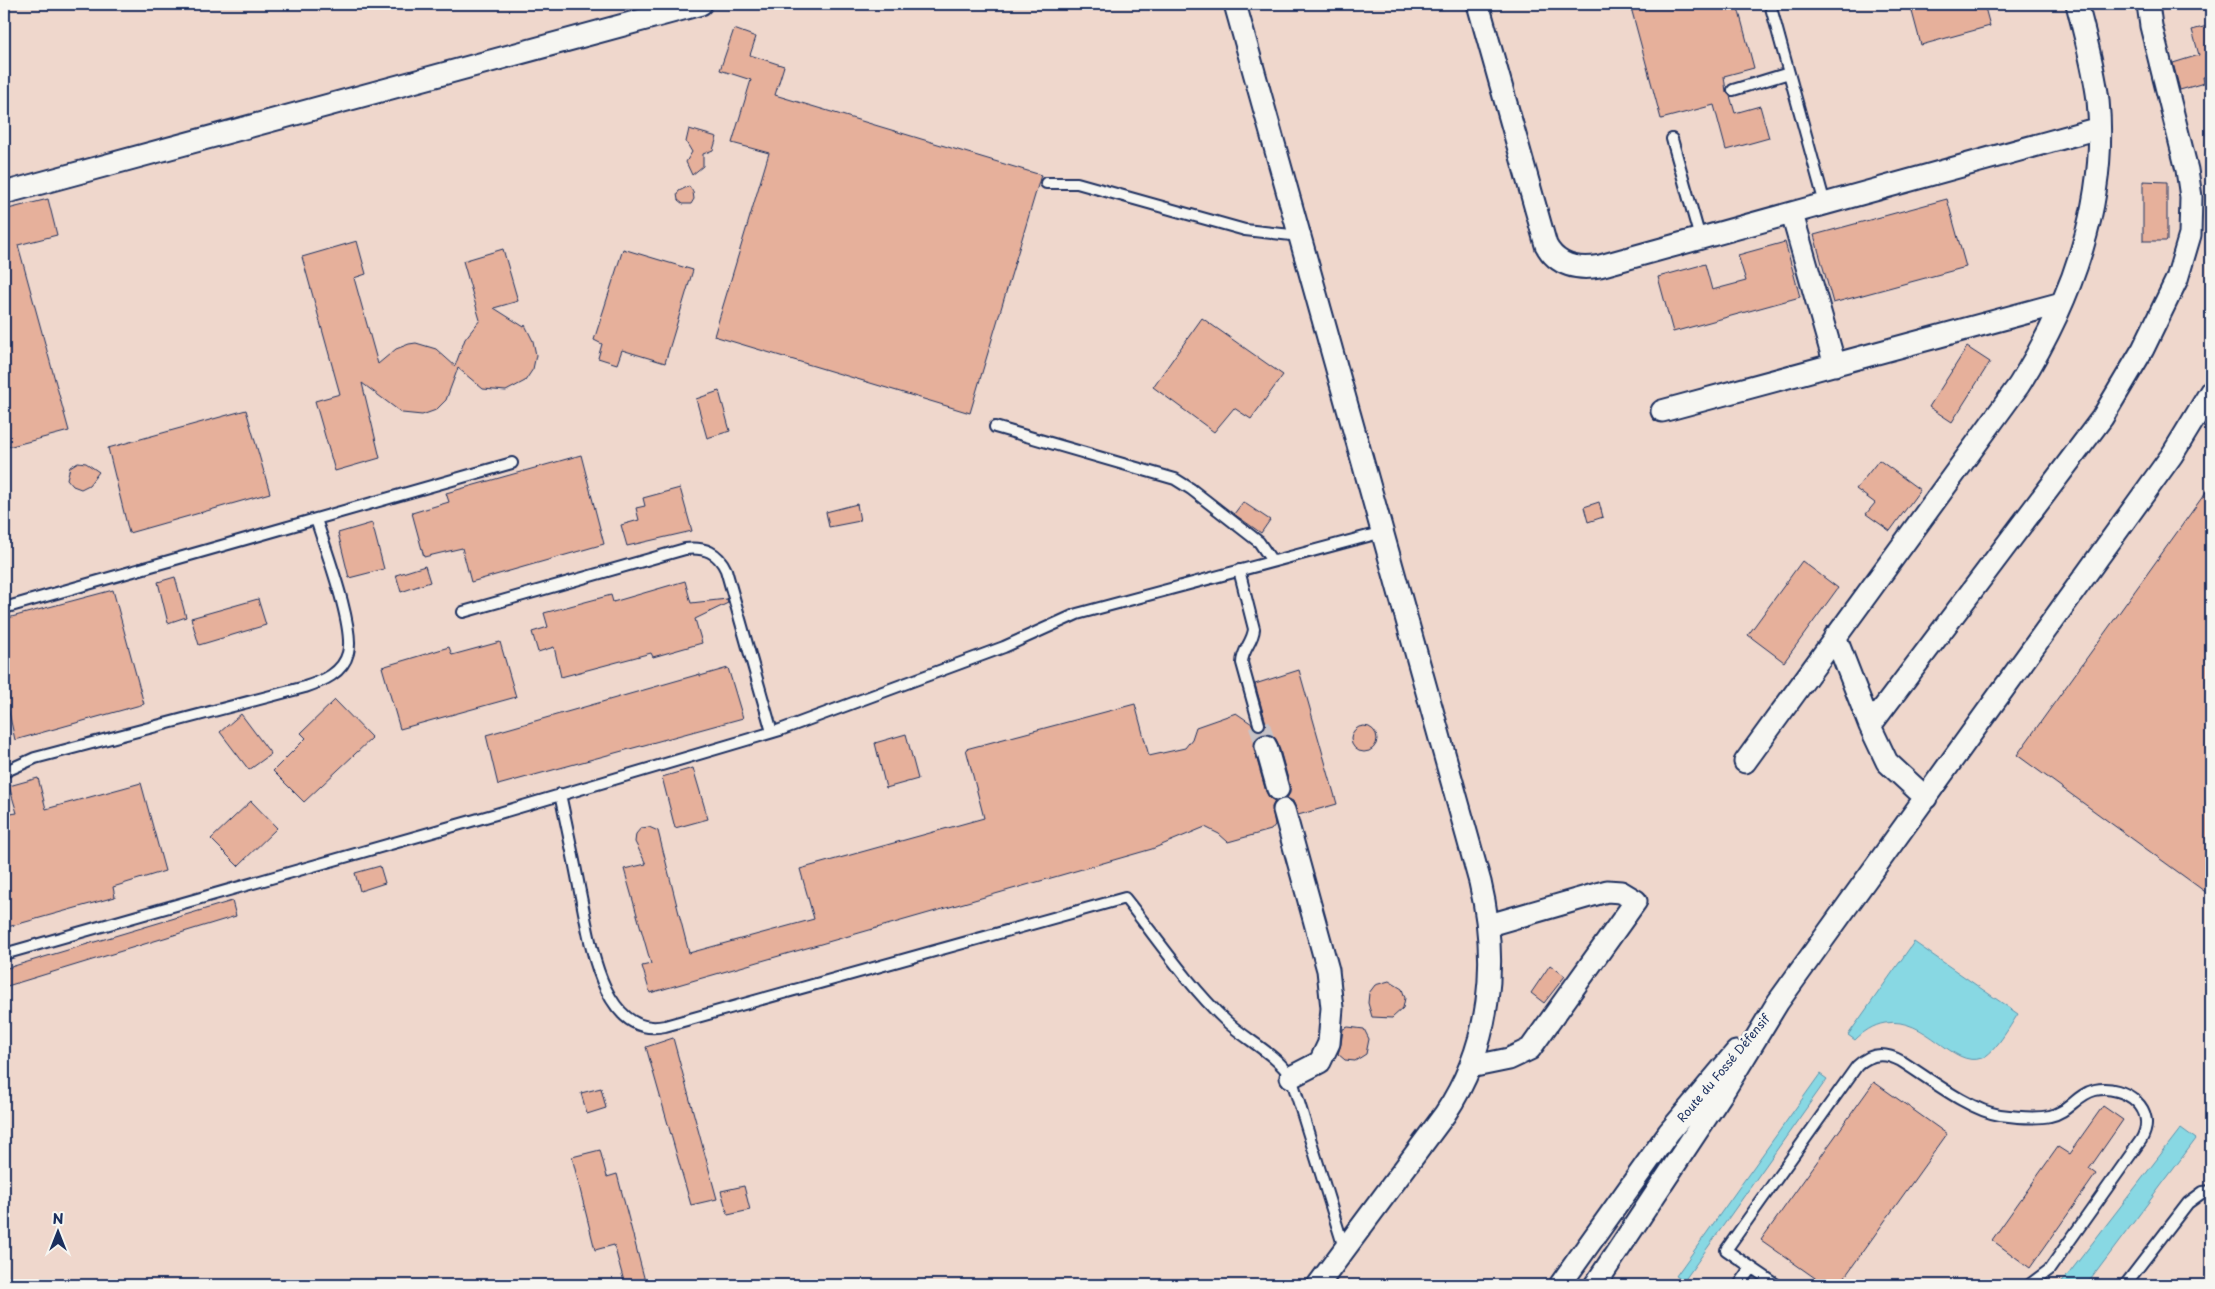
<svg xmlns="http://www.w3.org/2000/svg" width="2215" height="1289" font-family="'Playpen Sans',sans-serif">
  <rect width="100%" height="100%" fill="#f3e8e1"/>
  <filter id="ink" filterUnits="userSpaceOnUse"><feTurbulence type="fractalNoise" baseFrequency=".02" numOctaves="2"/><feDisplacementMap in="SourceGraphic" scale="10" xChannelSelector="R" yChannelSelector="G"/><feConvolveMatrix kernelMatrix="1 2 1 2 8 2 1 2 1" color-interpolation-filters="sRGB"/></filter>
  <g filter="url(#ink)">
    <path fill="#efd7cc" d="M4,4H2211V1285H4Z"/>
    <path fill="#88d8e3" stroke="#5c94ae" d="M1914,942L2018,1014C2010,1026 1995,1053 1982,1058C1952,1069 1927,1016 1885,1023C1873,1025 1863,1032 1855,1040L1848,1035Z
      M1820,1074L1827,1079L1684,1281L1676,1276Z
      M2181,1128L2196,1139L2091,1279L2081,1285H2060Z"/>
    <path fill="#e6b09b" stroke="#1b2f5e" d="M1630,4H1737L1754,68L1724,76L1726,92L1730,96L1735,113L1760,106L1769,138L1726,150L1714,105L1661,119Z
      M1910,4H1984L1990,26L1921,45Z
      M2211,25V80L2206,81L2205,77H2203L2204,83L2180,90L2173,63L2199,55L2192,30Z
      M734,29L756,37L750,55L784,66L775,95L1041,175L970,413L714,336L769,153L732,143L751,80L720,70Z
      M689,129L717,137L713,150L703,154V166L692,175L686,162L692,152L686,142Z
      M2143,181L2167,182V241H2143Z
      M689,186L693,192L694,199L691,204H683L678,200L677,194L679,191Z
      M48,199L57,235L18,245L69,431L4,448V210Z
      M1947,199L1966,267L1833,303L1814,235Z
      M357,241L366,274L354,278L378,364L396,349L409,344L416,343L436,349L455,366L465,339L480,320L463,261L503,249L518,301L494,308L524,327L525,325L533,341L536,355L533,369L525,381L506,391L483,389L458,368L446,400L436,410L422,415L402,413L362,383L380,458L335,471L315,401L340,394L302,257Z
      M1785,242L1800,297L1673,332L1658,277L1705,264L1712,290L1746,281L1738,255Z
      M623,249L693,270L665,363L622,350L617,364L598,358L602,344L594,340Z
      M1202,318L1283,375L1251,419L1234,408L1214,432L1153,387Z
      M1967,347L1990,362L1952,422L1929,407Z
      M719,391L730,431L707,438L696,399Z
      M246,410L270,493L129,533L108,448Z
      M581,455L604,544L471,582L462,548L424,557L412,513L449,502L446,493Z
      M1879,460L1920,490L1890,531L1866,514L1875,503L1856,489Z
      M78,462L86,463L99,472L89,485L81,489L73,486L67,479L70,467Z
      M2211,485V896L2017,755Z
      M680,488L692,531L627,546L621,525L639,520L636,508L645,506L643,498Z
      M1243,502L1270,520L1261,533L1234,514Z
      M1599,502L1603,517L1588,522L1584,507Z
      M857,504L860,521L829,527L826,512Z
      M372,523L384,569L349,578L338,533Z
      M1802,561L1838,588L1784,662L1748,635Z
      M425,566L430,582L401,592L396,575Z
      M175,577L186,617L168,623L158,582Z
      M685,581L691,603L727,599L728,603L695,619L702,643L653,657L651,653L561,677L554,647L538,652L532,632L548,627L544,613L611,595L613,602Z
      M113,590L144,704L15,740L4,689V619Z
      M258,599L266,625L199,645L191,618Z
      M500,642L516,697L400,729L382,667L449,647L452,655Z
      M728,668L743,718L498,785L486,735L700,674V676Z
      M1299,670L1337,804L1298,815L1293,801L1287,798L1290,793V786L1278,743L1274,737L1269,734L1255,684Z
      M335,700L372,738L304,802L273,771L306,738L301,733Z
      M1135,704L1149,756L1185,748L1192,739L1196,727L1236,713L1252,724L1255,729L1262,730L1267,734L1257,738L1254,749L1266,792L1270,798L1275,801L1272,807L1275,825L1271,830L1228,842L1219,834L1205,827L1152,849L650,993L642,966L651,964L624,869L646,864L635,842L636,834L641,828L649,827L658,831L689,953L814,919L800,869L984,818L966,749Z
      M241,714L271,754L249,770L220,732Z
      M1351 739a13 13 0 1 1 26 0a13 13 0 1 1-26 0Z
      M906,734L918,779L886,788L875,743Z
      M693,768L708,819L675,828L662,777Z
      M38,778L46,809L141,783L165,871L113,887L115,897L4,928V815L17,813L9,786Z
      M251,801L277,828L238,866L211,839Z
      M380,866L385,883L360,891L355,873Z
      M232,901L236,916L4,987V969Z
      M1550,965L1565,976L1544,1003L1531,993Z
      M1389,981L1402,989L1405,998L1403,1008L1392,1018L1372,1017L1368,1003L1369,993L1375,985Z
      M1348,1027L1364,1029L1369,1039L1366,1054L1355,1061L1345,1060L1338,1054L1341,1044L1343,1029Z
      M673,1038L717,1199L691,1205L646,1047Z
      M1874,1082L1947,1134L1839,1285H1825L1761,1240Z
      M601,1088L606,1108L587,1114L581,1093Z
      M2103,1106L2123,1120L2089,1169L2096,1174L2030,1268L1992,1240L2058,1147L2069,1154Z
      M600,1150L607,1177L617,1174L646,1285H625L614,1245L595,1250L572,1157Z
      M744,1186L750,1210L728,1215L721,1191Z"/>
    <g fill="none" stroke-linecap="round" stroke-linejoin="round">
      <path stroke="#c8c3c7" stroke-width="21" stroke-dasharray="21 11" stroke-linecap="butt" d="M1259,724L1266,746"/>
      <g stroke="#1b2f5e" stroke-width="14">
        <path id="lane" d="M1770,4L1825,204
          M1733,90L1789,73
          M1672,139L1700,238
          M1046,183H1077L1245,230L1300,236
          M995,427L1175,479L1191,489L1259,542L1272,561
          M1239,570L1254,629C1253,642 1242,650 1242,663L1259,724
          M4,608L512,463
          M463,612L685,549C705,547 718,552 726,570L772,732
          M4,772L35,758L305,687C323,681 343,673 348,653C355,627 325,548 316,519
          M560,794C567,827 574,859 580,892C589,934 601,1040 665,1026L1125,898C1156,937 1189,986 1225,1020C1246,1040 1275,1053 1291,1077L1344,1248
          M4,954L496,814L780,730L1004,647L1077,614L1383,532
          M1739,1285L1751,1268
          M1777,1285L1726,1250L1857,1066C1870,1053 1885,1052 1901,1061C1927,1077 1970,1111 2000,1115C2015,1117 2035,1119 2050,1116C2068,1113 2077,1094 2095,1090C2125,1084 2159,1109 2141,1140L2049,1270L2029,1285
          M2125,1285L2188,1203L2203,1192L2211,1191"/>
      </g>
      <g stroke="#1b2f5e" stroke-width="25">
        <path id="street" d="M1235,4L1480,882C1499,962 1491,1045 1445,1114L1318,1285
          M1478,4L1546,245C1557,266 1578,270 1600,266L2099,128
          M4,193L701,4
          M1792,214L1835,365
          M1662,411L2062,303
          M1835,636L1870,726
          M1266,746L1278,789
          M1745,762L2019,385C2072,300 2108,201 2098,100C2094,68 2085,35 2077,4
          M1926,798L1887,762L1870,726L2102,418L2143,349L2177,279L2190,235L2191,197L2187,170L2151,26L2148,4
          M1284,810L1328,970L1332,1008L1329,1043L1320,1062L1291,1077
          M1470,1067L1509,1059L1530,1049L1636,901L1621,892L1607,891L1489,925
          M1560,1285L1669,1132L1736,1052
          M1595,1285L1725,1089L1778,1002L2172,455L2211,391"/>
      </g>
      <use href="#lane" stroke="#f6f6f2" stroke-width="10"/>
      <use href="#street" stroke="#f6f6f2" stroke-width="21"/>
    </g>
  </g>
  <g text-anchor="middle" dominant-baseline="central" stroke-width="5" stroke-linejoin="round" paint-order="stroke">
    <g font-size="12" fill="#1b2f5e" stroke="#f6f6f2">
      <text transform="translate(1723 1068) rotate(-50)">Route du Fossé Défensif</text>
    </g>
  </g>
  <rect width="2215" height="1289" fill="none" stroke="#f6f6f2" stroke-width="20"/>
  <rect x="10" y="10" width="2195" height="1269" fill="none" stroke="#1b2f5e" stroke-width="2" filter="url(#ink)"/>
  <g transform="translate(58 1232)" stroke="#f6f6f2" stroke-width="4" paint-order="stroke">
  <path d="M0-4L9 19L0 12L-9 19Z" fill="#1b2f5e"/>
  <text y="-8" font-size="14" font-weight="bold" text-anchor="middle" fill="#1b2f5e">N</text>
  </g>
</svg>
